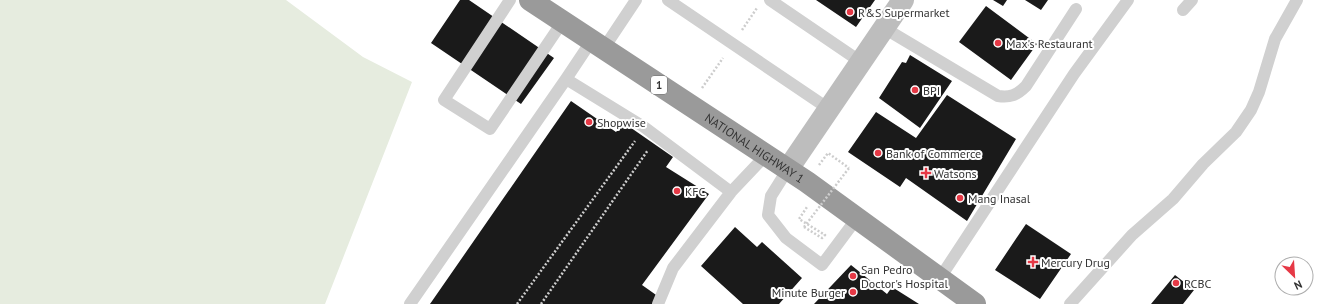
<svg xmlns="http://www.w3.org/2000/svg" width="1322" height="304" font-family="'PT Sans',sans-serif">
  <rect width="100%" height="100%" fill="#fff"/>
  <path fill="#e6ecdf" d="M0,0H286L363,57L412,82L325,304H0Z"/>
  <path fill="#1a1a1a" d="M460,0H469L554,58L521,104L431,43Z
    M816,0H875L856,27Z
    M993,0H1007L1003,6Z
    M1025,0H1048L1041,10Z
    M986,6L1037,44L1011,80L959,42Z
    M910,55L952,81L920,128L879,98L902,62L906,63Z
    M947,95L1016,139L967,221L906,178L900,187L848,152L876,112L916,138Z
    M571,101L616,132L624,123L673,157L666,167L709,194L642,285L659,297L654,304H430Z
    M1026,224L1071,254L1040,299L995,270Z
    M735,227L757,247L762,242L802,278L779,304H743L701,266Z
    M851,265L887,294L892,287L919,304H814Z
    M1175,275L1194,290L1183,304H1151Z"/>
  <g fill="none" stroke-linecap="round" stroke-linejoin="round">
    <path stroke="#cdcdcd" stroke-width="2.5" stroke-dasharray="2 2" stroke-linecap="butt" d="M742,30L757,8
      M702,88L723,58
      M819,165L828,153L849,168
      M804,227L822,238L825,235L799,219L807,207
      M517,304L635,141
      M541,304L648,150"/>
    <path stroke="#d0d0d0" stroke-width="12" d="M510,0L444,100L490,129L563,21
      M668,0L829,109
      M770,0L861,62
      M1183,10L1192,0
      M884,28L998,96C1010,98 1017,95 1026,86L1076,9
      M604,48L636,0
      M566,79L644,127L731,192
      M788,169L771,196L768,215L786,238L822,265L857,218
      M940,278L1074,74L1128,0
      M410,304L566,79L592,40
      M658,304L673,268L731,192L766,155
      M1070,304L1132,235L1173,199L1203,164L1236,132L1251,110L1259,92L1275,39L1297,0"/>
    <path stroke="#bdbdbd" stroke-width="22" d="M788,169L903,0"/>
    <path stroke="#9a9a9a" stroke-width="22" id="s1" d="M530,0L807,182L975,304"/>
    <path stroke="#cdcdcd" stroke-width="2.5" stroke-dasharray="2 2" stroke-linecap="butt" d="M804,227L849,168"/>
  </g>
  <g fill="#e63946" stroke="#fff" stroke-width="1.5">
    <circle cx="850" cy="12" r="4"/>
    <circle cx="998" cy="43" r="4"/>
    <circle cx="915" cy="90" r="4"/>
    <circle cx="589" cy="122" r="4"/>
    <circle cx="878" cy="153" r="4"/>
    <path d="M924 167h4v4h4v4h-4v4h-4v-4h-4v-4h4z"/>
    <circle cx="677" cy="191" r="4"/>
    <circle cx="960" cy="198" r="4"/>
    <path d="M1031 256h4v4h4v4h-4v4h-4v-4h-4v-4h4z"/>
    <circle cx="853" cy="276" r="4"/>
    <circle cx="1176" cy="283" r="4"/>
    <circle cx="853" cy="292" r="4"/>
  </g>
  <g text-anchor="middle" dominant-baseline="central" stroke-width="4" stroke-linejoin="round" paint-order="stroke">
    <rect fill="#fff" stroke="#707070" stroke-width="1" x="651" y="76" width="16" height="18" rx="3"/>
    <g font-size="11" font-weight="bold" fill="#333">
      <text x="659" y="85">1</text>
    </g>
    <g font-size="12" fill="#333" stroke="#fff" text-anchor="start">
      <text x="858" y="12">R&amp;S Supermarket</text>
      <text x="1006" y="43">Max's Restaurant</text>
      <text x="923" y="90">BPI</text>
      <text x="597" y="122">Shopwise</text>
      <text x="886" y="153">Bank of Commerce</text>
      <text x="934" y="173">Watsons</text>
      <text x="685" y="191">KFC</text>
      <text x="968" y="198">Mang Inasal</text>
      <text x="1041" y="262">Mercury Drug</text>
      <text x="861" y="269">San Pedro<tspan x="861" dy="14">Doctor's Hospital</tspan></text>
      <text x="1184" y="283">RCBC</text>
      <text x="845" y="292" text-anchor="end">Minute Burger</text>
    </g>
    <g font-size="12" fill="#333" stroke="#fff">
      <text stroke="none"><textPath href="#s1" startOffset="269">NATIONAL HIGHWAY 1</textPath></text>
    </g>
  </g>
  <g transform="translate(1294 276) rotate(155)"><circle r="19" fill="#ffffff" stroke="#adadad"/>
  <path d="M0-3L7 15L0 10L-7 15Z" fill="#e63946"/>
  <text y="-6" font-size="11" font-weight="bold" text-anchor="middle" fill="#333333">N</text>
  </g>
</svg>
